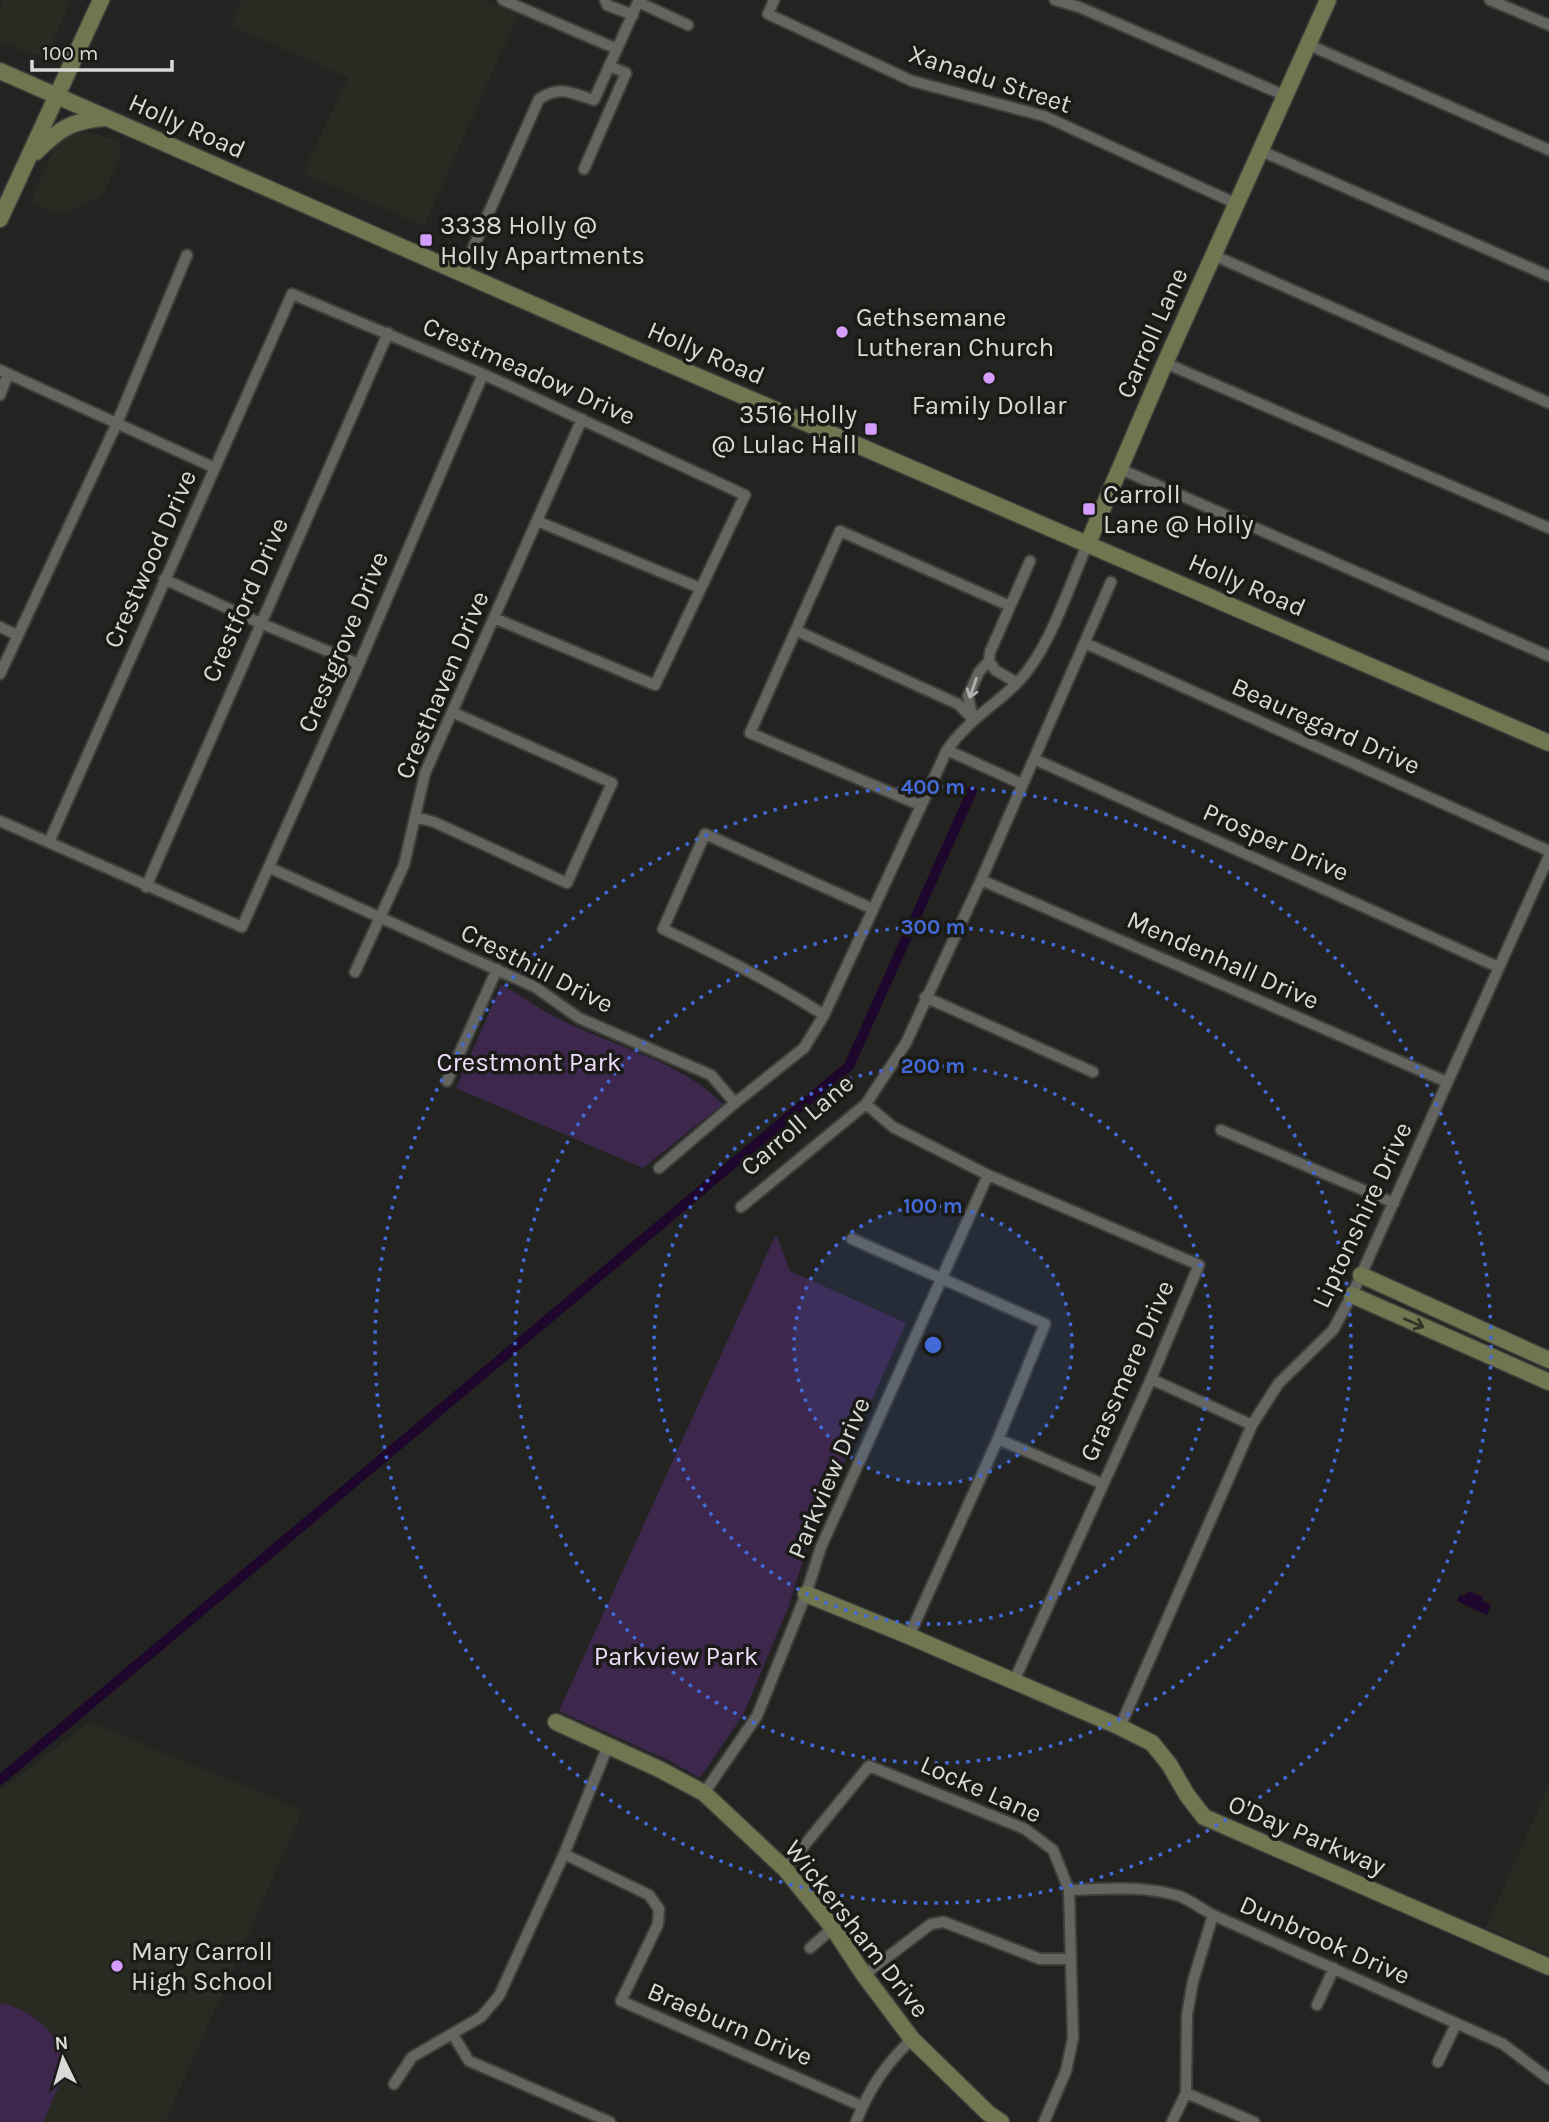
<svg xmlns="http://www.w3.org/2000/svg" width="1549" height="2122" font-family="Karla,sans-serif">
  <rect width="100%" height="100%" fill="#232421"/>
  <path fill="#292b22" d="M4,0H71L50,48L35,55L0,41V8Z
    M242,0H484L518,15L424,226L303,173L348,77L230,26Z
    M80,133H92L119,141L120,157L103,195L67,213H58L30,204L54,148L65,135Z
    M89,1722L303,1810L165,2122H0V1791Z
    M1549,1785V1955L1486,1928Z"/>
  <path fill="#3d274c" d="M501,985C522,995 540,1010 561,1020C613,1046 682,1062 723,1104L643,1168L456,1088Z
    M776,1234L790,1271L906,1323L808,1544L788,1608L743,1715L700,1778L670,1761L559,1711Z
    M0,2003C33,2009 57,2034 69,2064L43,2122H0Z"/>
  <path fill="#1e062c" d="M1469,1591L1483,1597L1482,1601L1491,1605L1487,1615L1457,1601L1460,1594L1464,1596Z"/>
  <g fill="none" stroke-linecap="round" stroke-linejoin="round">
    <path stroke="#1e062c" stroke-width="10" d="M0,1780L849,1066L972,791"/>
    <g stroke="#3e3f3b" stroke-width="14">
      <path id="street" d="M605,0L607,5L633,15
        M774,0L768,14L912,81L1044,116L1237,204
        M1055,0L1079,7L1286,96
        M1490,0L1549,25
        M638,2L688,25
        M1309,45L1549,150
        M617,49L639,0
        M1261,151L1549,276
        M584,169L626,73L609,66
        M1213,255L1549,403
        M462,273L539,99C561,85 571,93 594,100L617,49L503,0
        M1165,363L1549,528
        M0,370L215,468
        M0,395L8,374
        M1118,468L1549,656
        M537,521L700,588
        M164,579L260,623L359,664
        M0,627L17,635
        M797,631L958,704L973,719
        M1085,643L1549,851
        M0,674L117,423L187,255
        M1017,683L995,670L989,661L990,652L1030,561
        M973,719L968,696L979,672L989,661
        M947,750L1022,784
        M1034,759L1498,967
        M920,805L750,733L840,531L1010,606
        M415,817L434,822L567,883L612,783L452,712
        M0,821L242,927L359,664L483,374
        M49,842L292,294L483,374L745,495L655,685L494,618
        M270,868L535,987L579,1018L711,1075L735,1103
        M981,880L1447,1082
        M146,887L388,333
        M355,972L404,865L425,773L582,419
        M925,997L1093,1072
        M824,1015C773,982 719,955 663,929L705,834L873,909
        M447,1081L497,969
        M866,1104L893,1127L988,1175L1199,1265L1151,1379L1014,1681
        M1221,1130L1394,1203
        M659,1168L735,1103L804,1048L824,1015L947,750C968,720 993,707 1017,683C1050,650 1069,585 1088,543
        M741,1207L866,1104L906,1043L981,880L1111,582
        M852,1239L1045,1324L998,1439L909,1636
        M1151,1379L1252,1425
        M998,1439L1103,1484
        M1120,1727L1252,1425L1278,1384L1333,1330L1352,1295L1549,856
        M704,1793L757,1716L806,1594L821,1547L988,1175
        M564,1854L649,1895L659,1909L658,1924L621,2001L862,2106
        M785,1869L869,1766L1025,1829L1053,1850L1069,1890L1073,2038L1066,2071L1044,2122
        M1069,1890C1105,1889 1143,1885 1179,1896C1190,1900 1202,1909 1213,1915L1503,2044L1549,2079
        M810,1948L833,1928
        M864,1975L931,1924L944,1922L1040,1959H1071
        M1317,2005L1334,1968
        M453,2035L469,2061L610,2122
        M1438,2062L1456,2024
        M394,2084L412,2057L481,2017L499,1996L564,1854L608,1746
        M1186,2093L1254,2122
        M856,2122C870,2087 885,2065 912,2039
        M1172,2122L1186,2093L1187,2015L1193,1981L1213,1915"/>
    </g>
    <g stroke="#3e3f3b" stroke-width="19">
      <path id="secondary" d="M0,71L655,358L1549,743
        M36,152C59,129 71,121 104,118
        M0,219L101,0
        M1088,543L1165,363L1328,0
        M1361,1275L1549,1360
        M1352,1295L1549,1382
        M806,1594L909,1636L1120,1727L1152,1743L1169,1764L1187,1795L1204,1817L1549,1967
        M556,1722L659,1769L704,1793L785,1869L833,1928L864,1975L912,2039L988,2113L1001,2122"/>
    </g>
    <use href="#street" stroke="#646561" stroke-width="10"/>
    <use href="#secondary" stroke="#707750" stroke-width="16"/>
  </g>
  <defs><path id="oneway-shaft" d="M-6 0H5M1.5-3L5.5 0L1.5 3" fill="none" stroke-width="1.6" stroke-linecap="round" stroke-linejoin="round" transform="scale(1.75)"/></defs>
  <use stroke="#b0b1ae" href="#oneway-shaft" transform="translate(973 688) rotate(109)"/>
  <use stroke="#303225" href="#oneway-shaft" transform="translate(1414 1323) rotate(24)"/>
  <circle cx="933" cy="1345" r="139" fill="#436ad8" fill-opacity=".12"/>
  <g fill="none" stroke="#436ad8" stroke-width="3.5" stroke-dasharray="3.5 7">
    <circle cx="933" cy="1345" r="139"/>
    <circle cx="933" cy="1345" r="279"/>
    <circle cx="933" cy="1345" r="418"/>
    <circle cx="933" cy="1345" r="558"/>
  </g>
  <g fill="#d49cfb" stroke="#1a1b17" stroke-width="2.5">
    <rect x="419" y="233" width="14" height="14" rx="3.5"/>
    <circle cx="842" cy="332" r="7"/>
    <circle cx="989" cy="378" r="7"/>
    <rect x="864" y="422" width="14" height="14" rx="3.5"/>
    <rect x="1082" y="502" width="14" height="14" rx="3.5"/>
    <circle cx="117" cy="1966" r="7"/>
  </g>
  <g text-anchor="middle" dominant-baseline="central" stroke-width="7" stroke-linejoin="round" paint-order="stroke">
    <g font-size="26" fill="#d9dad8" stroke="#1a1b17">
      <text transform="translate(990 79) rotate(18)">Xanadu Street</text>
      <text transform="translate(187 126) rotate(24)">Holly Road</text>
      <text transform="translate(1152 333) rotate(-66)">Carroll Lane</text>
      <text transform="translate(706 353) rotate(23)">Holly Road</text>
      <text transform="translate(529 371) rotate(24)">Crestmeadow Drive</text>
      <text transform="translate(150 559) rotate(-66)">Crestwood Drive</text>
      <text transform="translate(1247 585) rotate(23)">Holly Road</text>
      <text transform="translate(245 600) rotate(-66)">Crestford Drive</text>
      <text transform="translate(343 642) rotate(-67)">Crestgrove Drive</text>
      <text transform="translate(442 685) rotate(-67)">Cresthaven Drive</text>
      <text transform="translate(1326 726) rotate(24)">Beauregard Drive</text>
      <text transform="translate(1276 842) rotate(24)">Prosper Drive</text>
      <text transform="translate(1223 960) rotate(24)">Mendenhall Drive</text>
      <text transform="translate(537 968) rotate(27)">Cresthill Drive</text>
      <text transform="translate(797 1125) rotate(-41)">Carroll Lane</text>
      <text transform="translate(1362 1215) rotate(-65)">Liptonshire Drive</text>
      <text transform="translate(1127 1371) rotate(-66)">Grassmere Drive</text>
      <text transform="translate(829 1478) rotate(-67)">Parkview Drive</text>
      <text transform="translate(981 1789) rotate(24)">Locke Lane</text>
      <text transform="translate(1307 1835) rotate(23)">O'Day Parkway</text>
      <text transform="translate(857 1929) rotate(52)">Wickersham Drive</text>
      <text transform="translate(1325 1940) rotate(24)">Dunbrook Drive</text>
      <text transform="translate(730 2024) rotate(23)">Braeburn Drive</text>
    </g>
    <g font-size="26" fill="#d9dad8" stroke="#1a1b17" text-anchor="start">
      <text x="440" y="225">3338 Holly @<tspan x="440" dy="30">Holly Apartments</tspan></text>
      <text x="856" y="317">Gethsemane<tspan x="856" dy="30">Lutheran Church</tspan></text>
      <text x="989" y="405" text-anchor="middle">Family Dollar</text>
      <text x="857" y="414" text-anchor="end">3516 Holly<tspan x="857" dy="30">@ Lulac Hall</tspan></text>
      <text x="1103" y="494">Carroll<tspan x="1103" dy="30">Lane @ Holly</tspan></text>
      <text x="131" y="1951">Mary Carroll<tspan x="131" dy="30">High School</tspan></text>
    </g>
    <g font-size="26" fill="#ecdcf9" stroke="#1a1b17">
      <text x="529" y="1062">Crestmont Park</text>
      <text x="676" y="1656">Parkview Park</text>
    </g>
  </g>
  <circle cx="933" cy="1345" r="10" fill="#436ad8" stroke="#1a1b17" stroke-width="3.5"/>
  <g font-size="21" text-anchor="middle" font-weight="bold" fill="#436ad8" stroke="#1a1b17" stroke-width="7" stroke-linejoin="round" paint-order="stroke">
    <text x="933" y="794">400 m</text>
    <text x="933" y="934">300 m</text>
    <text x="933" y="1073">200 m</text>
    <text x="933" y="1213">100 m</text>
  </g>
  <g transform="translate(63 2059) rotate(355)" stroke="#1a1b17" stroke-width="5" paint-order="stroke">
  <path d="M0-5L12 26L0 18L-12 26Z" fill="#d9dad8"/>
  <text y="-10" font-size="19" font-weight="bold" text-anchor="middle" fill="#d9dad8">N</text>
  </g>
  <path d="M32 60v10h140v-10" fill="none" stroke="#d9dad8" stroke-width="3.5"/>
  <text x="42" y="60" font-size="21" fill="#d9dad8" stroke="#1a1b17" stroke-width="5" paint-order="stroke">100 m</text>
</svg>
